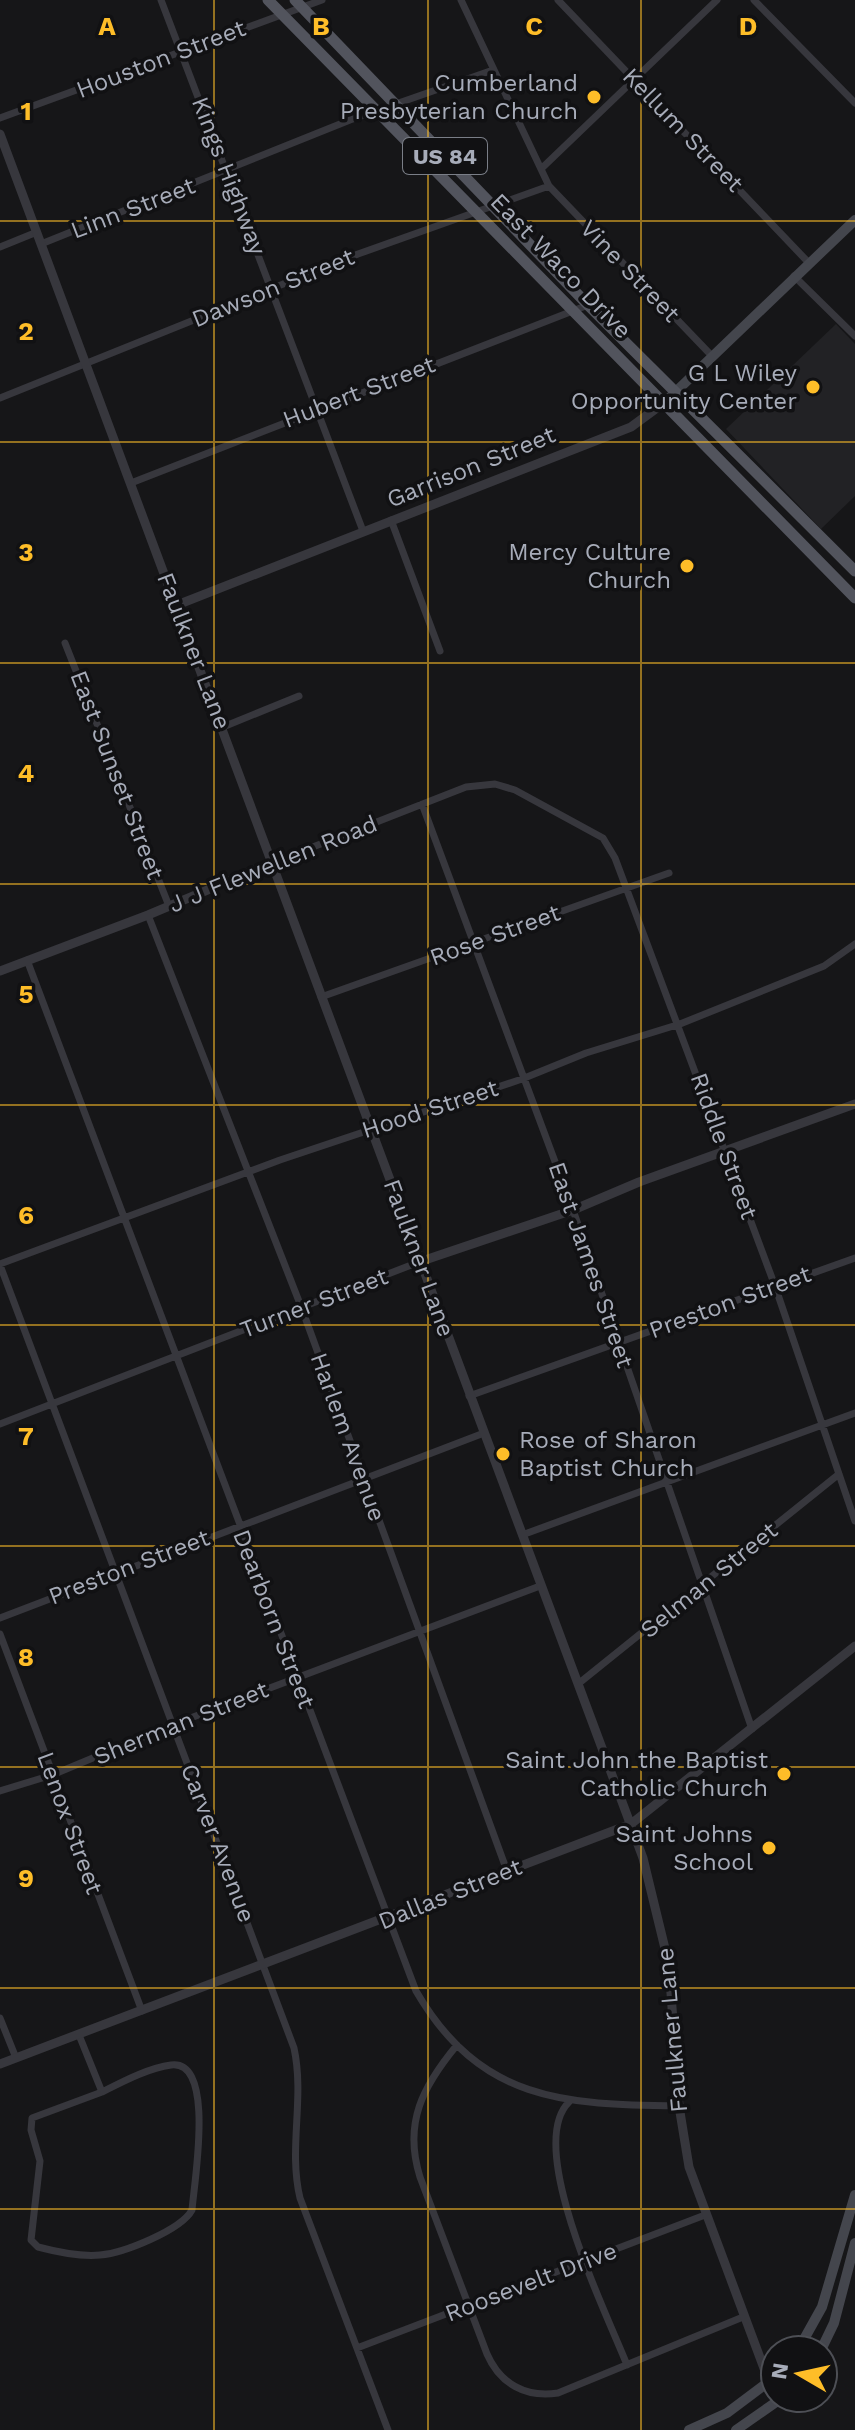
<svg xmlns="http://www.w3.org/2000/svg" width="855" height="2430" font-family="'Work Sans',sans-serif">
  <rect width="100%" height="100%" fill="#161618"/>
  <path fill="#222225" d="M836,324L855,344V496L821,529L726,429Z"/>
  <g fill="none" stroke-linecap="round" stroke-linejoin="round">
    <path stroke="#37373d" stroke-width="7" d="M161,0L363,531
      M461,0L549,186L711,355
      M558,0L808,262
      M754,0L855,103
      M0,118L322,0
      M542,168L717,0
      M41,244L350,120L493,70
      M0,247L37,232
      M794,276L855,336
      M0,398L358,254L549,186
      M131,483L588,305
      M391,520L440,651
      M65,643L169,906
      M223,727L299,696
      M422,804L573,1210L752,1729
      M272,863L466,787L495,784L515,790L603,838L615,858L775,1286L855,1521
      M148,915L302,1309L507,1871
      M27,960L416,1991C480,2101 564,2105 679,2106
      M321,997L669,873
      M0,1264L280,1160L522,1079L586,1053L680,1024L824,966L855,944
      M0,1265L294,2048C305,2099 288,2148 300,2198L388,2430
      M469,1396L855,1258
      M0,1424L419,1262
      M522,1535L855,1413
      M0,1618L484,1433
      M0,1634L142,2011
      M578,1684L839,1474
      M0,1791L52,1775L172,1725L540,1586
      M0,2018L16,2058
      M79,2035L102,2092C122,2082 148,2068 171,2065C216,2059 194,2183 192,2210C181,2230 124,2253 100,2255C80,2257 57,2252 38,2247L31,2240L40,2161L31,2130L32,2118L102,2092
      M457,2045C423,2086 403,2123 420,2177L487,2354C500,2384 526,2398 558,2393L743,2317
      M569,2102C524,2146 607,2314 627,2365
      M357,2348L705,2215"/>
    <path stroke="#37373d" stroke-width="9" d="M0,134L643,1858L669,1965L679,2106L689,2167L775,2398
      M177,605L631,427L665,402
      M0,971L148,915L272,863
      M419,1262L573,1210L639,1182L855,1104
      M0,2064L631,1824L855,1646"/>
    <path stroke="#44464d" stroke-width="10" d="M665,402L855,220
      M798,2350L822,2307L855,2195
      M821,2350L834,2323L855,2243
      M689,2430L727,2413L775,2377
      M736,2430L782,2398"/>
    <path stroke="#52545d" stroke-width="11" d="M268,0L855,598
      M295,0L588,305L855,571"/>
  </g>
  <path fill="none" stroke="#febd28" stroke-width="2" stroke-opacity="0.55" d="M214,0V2430M428,0V2430M641,0V2430M0,221H855M0,442H855M0,663H855M0,884H855M0,1105H855M0,1325H855M0,1546H855M0,1767H855M0,1988H855M0,2209H855"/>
  <g fill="#febd28" stroke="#111113" stroke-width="3">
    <circle cx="594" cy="97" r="8"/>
    <circle cx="813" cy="387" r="8"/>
    <circle cx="687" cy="566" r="8"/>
    <circle cx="503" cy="1454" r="8"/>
    <circle cx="784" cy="1774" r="8"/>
    <circle cx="769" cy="1848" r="8"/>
  </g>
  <g text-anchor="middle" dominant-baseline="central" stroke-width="7" stroke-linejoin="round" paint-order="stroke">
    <rect fill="#111113" stroke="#7a7e87" stroke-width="2" x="403" y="138" width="84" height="36" rx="6"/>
    <g font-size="22" font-weight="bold" fill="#a7acb9">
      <text x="445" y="156">US 84</text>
    </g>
    <g font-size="24" fill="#a7acb9" stroke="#111113">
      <text transform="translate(161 59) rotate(-21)">Houston Street</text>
      <text transform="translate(683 130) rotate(46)">Kellum Street</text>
      <text transform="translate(229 176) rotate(69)">Kings Highway</text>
      <text transform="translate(133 208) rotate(-21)">Linn Street</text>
      <text transform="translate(561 266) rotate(46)">East Waco Drive</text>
      <text transform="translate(630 271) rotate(46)">Vine Street</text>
      <text transform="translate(273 288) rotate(-22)">Dawson Street</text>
      <text transform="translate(359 392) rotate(-21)">Hubert Street</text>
      <text transform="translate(471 467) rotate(-22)">Garrison Street</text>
      <text transform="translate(194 651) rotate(69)">Faulkner Lane</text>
      <text transform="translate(117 775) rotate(69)">East Sunset Street</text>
      <text transform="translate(273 864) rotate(-22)">J J Flewellen Road</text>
      <text transform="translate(495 935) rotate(-20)">Rose Street</text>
      <text transform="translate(430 1109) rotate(-18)">Hood Street</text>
      <text transform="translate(724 1146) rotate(70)">Riddle Street</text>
      <text transform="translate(419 1258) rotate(70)">Faulkner Lane</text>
      <text transform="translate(591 1265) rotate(71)">East James Street</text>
      <text transform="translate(730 1302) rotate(-20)">Preston Street</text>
      <text transform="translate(314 1303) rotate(-21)">Turner Street</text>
      <text transform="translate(348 1437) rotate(70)">Harlem Avenue</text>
      <text transform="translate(129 1567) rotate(-21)">Preston Street</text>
      <text transform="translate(709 1580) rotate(-39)">Selman Street</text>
      <text transform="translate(274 1619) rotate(69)">Dearborn Street</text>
      <text transform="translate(181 1723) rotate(-22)">Sherman Street</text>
      <text transform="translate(70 1823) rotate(70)">Lenox Street</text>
      <text transform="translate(218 1843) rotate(69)">Carver Avenue</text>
      <text transform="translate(450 1894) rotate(-22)">Dallas Street</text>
      <text transform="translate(672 2030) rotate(-95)">Faulkner Lane</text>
      <text transform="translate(531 2282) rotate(-21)">Roosevelt Drive</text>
    </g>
    <g font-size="24" fill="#a7acb9" stroke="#111113" text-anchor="end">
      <text x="578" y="83">Cumberland<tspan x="578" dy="28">Presbyterian Church</tspan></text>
      <text x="797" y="373">G L Wiley<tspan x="797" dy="28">Opportunity Center</tspan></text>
      <text x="671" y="552">Mercy Culture<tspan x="671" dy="28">Church</tspan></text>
      <text x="519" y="1440" text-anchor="start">Rose of Sharon<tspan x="519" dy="28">Baptist Church</tspan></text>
      <text x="768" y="1760">Saint John the Baptist<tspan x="768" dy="28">Catholic Church</tspan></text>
      <text x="753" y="1834">Saint Johns<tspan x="753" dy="28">School</tspan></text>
    </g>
  </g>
  <g font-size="26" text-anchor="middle" font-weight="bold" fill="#febd28" stroke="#111113" stroke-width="7" stroke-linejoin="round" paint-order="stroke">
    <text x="107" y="35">A</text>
    <text x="321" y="35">B</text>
    <text x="534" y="35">C</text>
    <text x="748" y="35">D</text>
    <text x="26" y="120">1</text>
    <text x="26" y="340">2</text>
    <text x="26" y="561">3</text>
    <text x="26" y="782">4</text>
    <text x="26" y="1003">5</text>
    <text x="26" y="1224">6</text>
    <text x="26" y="1445">7</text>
    <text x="26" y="1666">8</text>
    <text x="26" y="1887">9</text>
  </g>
  <g transform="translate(799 2374) rotate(279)"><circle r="38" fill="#111113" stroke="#4d4f55" stroke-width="2"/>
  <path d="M0-6L14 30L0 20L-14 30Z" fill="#febd28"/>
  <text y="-12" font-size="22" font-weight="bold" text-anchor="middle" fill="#a7acb9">N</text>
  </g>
</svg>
